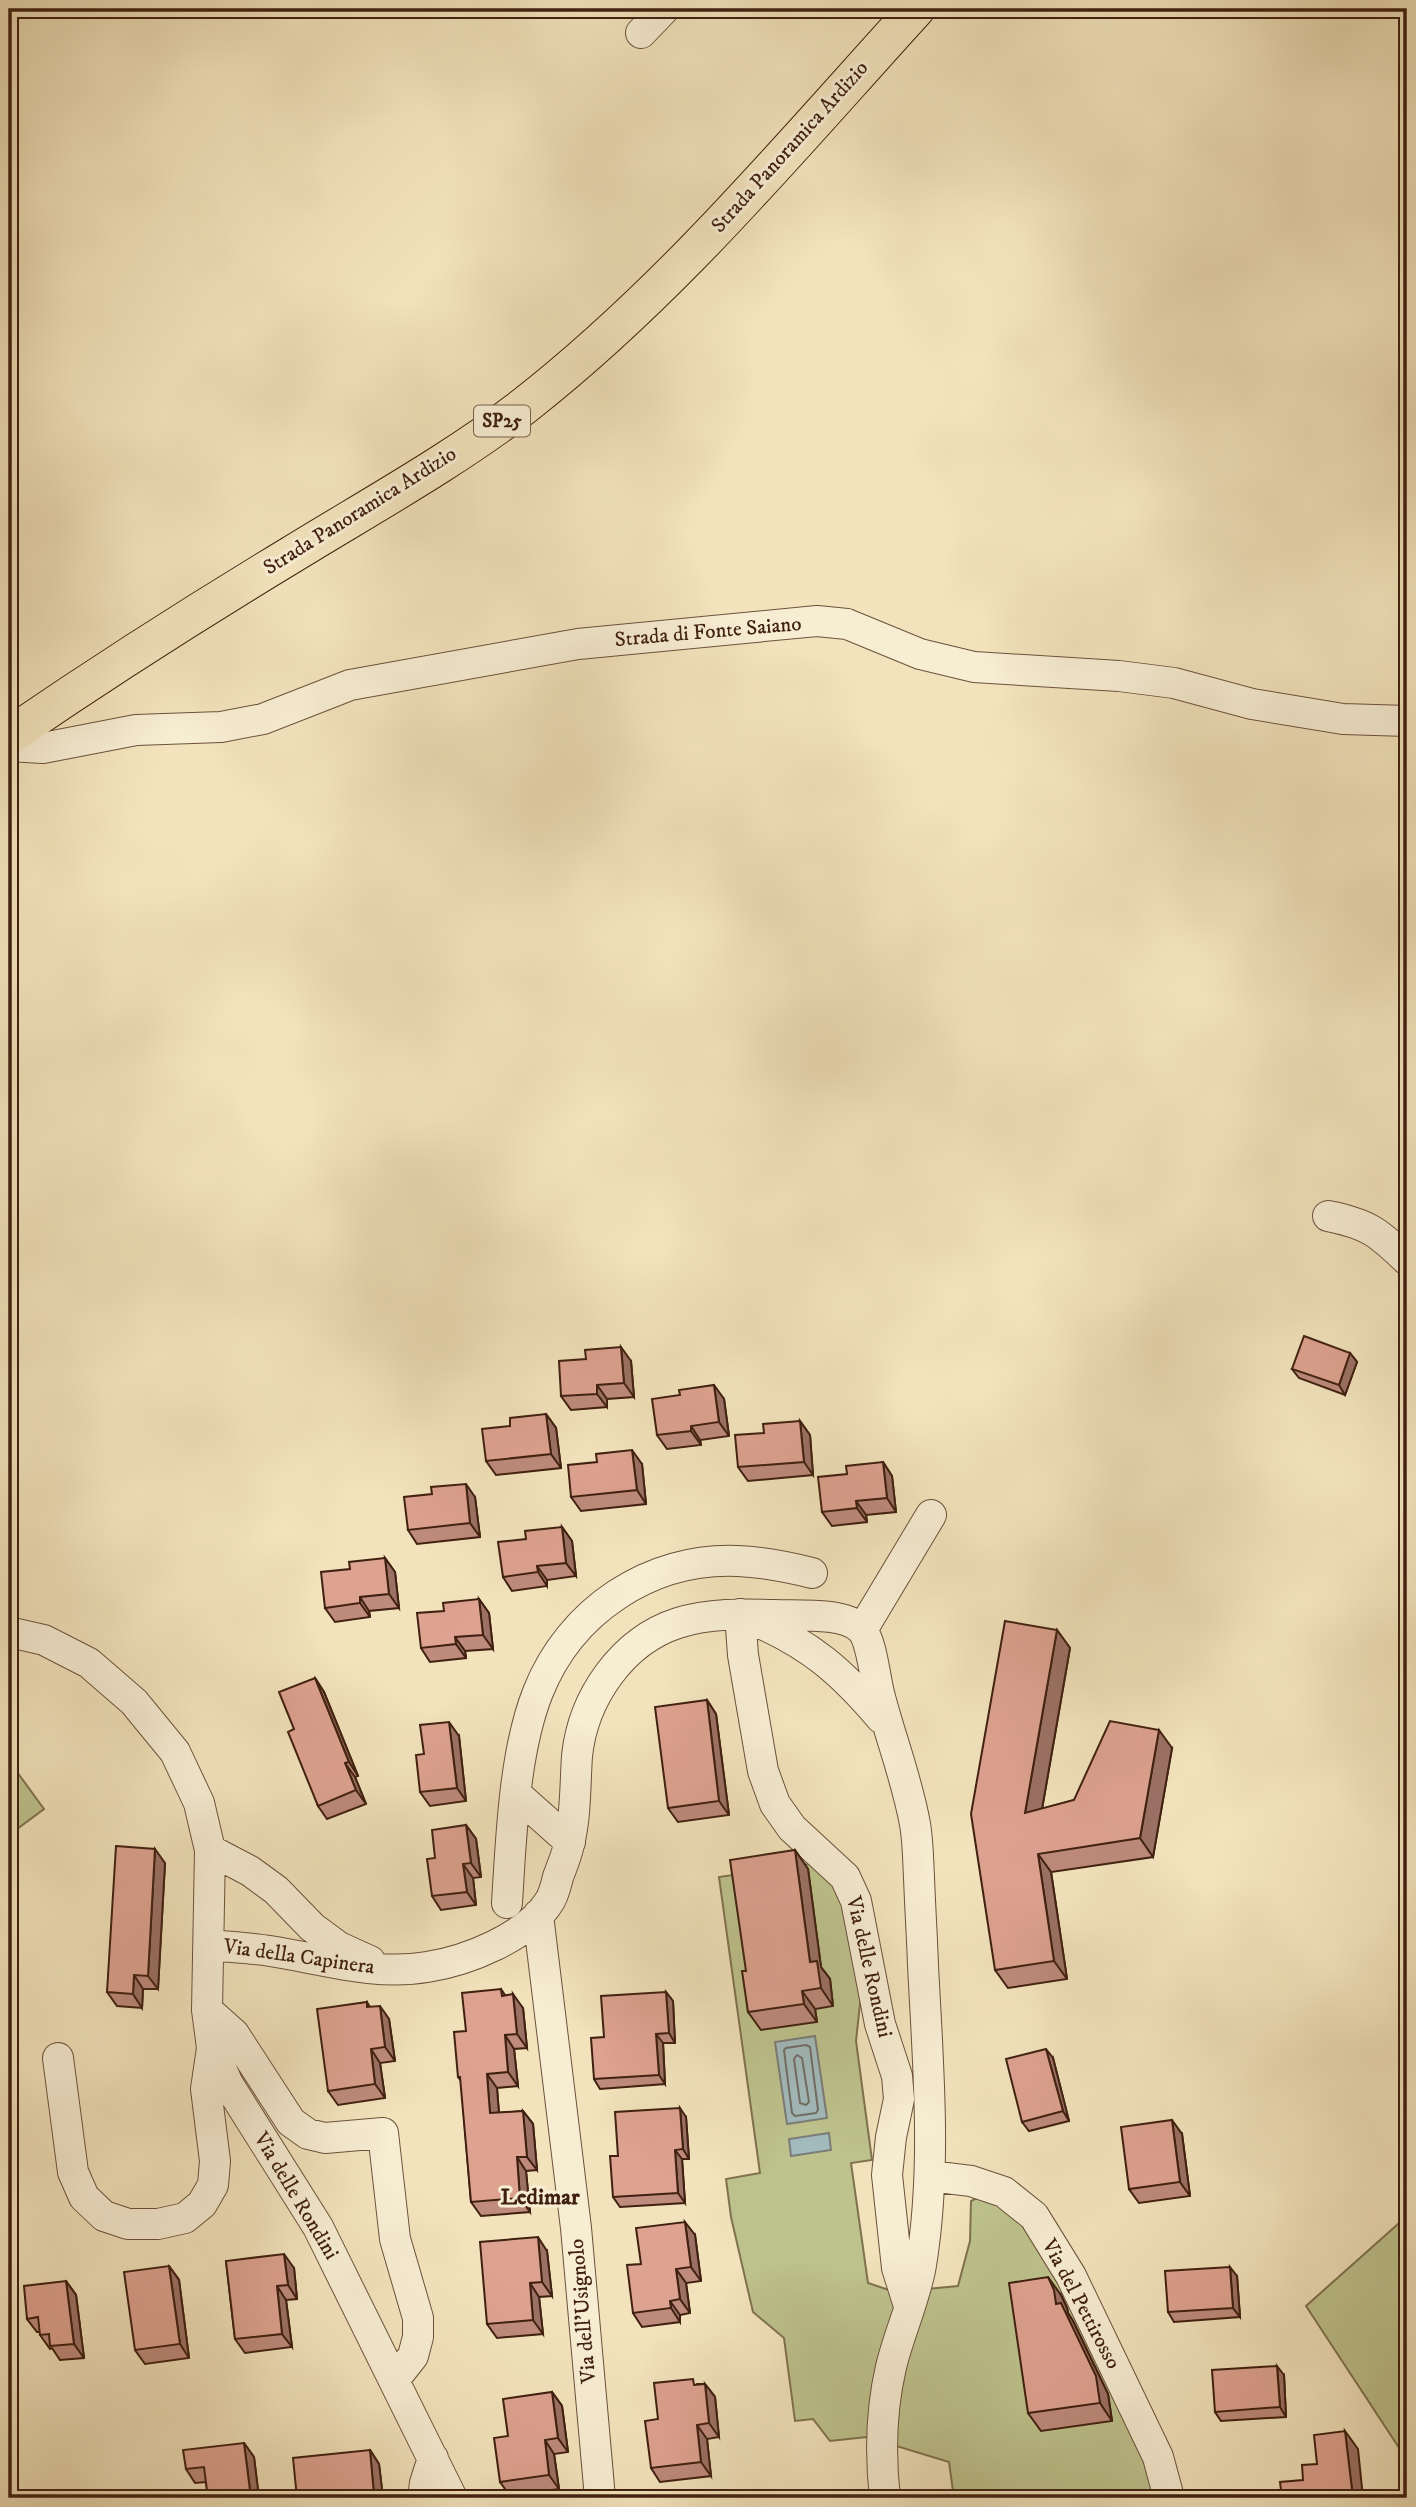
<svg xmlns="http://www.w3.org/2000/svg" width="1416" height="2507" font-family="'IM FELL DW Pica',serif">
  <rect width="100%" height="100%" fill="#f2e3bc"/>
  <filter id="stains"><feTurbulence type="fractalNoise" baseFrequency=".00286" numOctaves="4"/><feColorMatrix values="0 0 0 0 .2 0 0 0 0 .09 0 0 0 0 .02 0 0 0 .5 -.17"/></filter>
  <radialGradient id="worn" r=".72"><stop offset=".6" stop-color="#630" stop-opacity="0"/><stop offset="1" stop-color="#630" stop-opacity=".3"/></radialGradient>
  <path fill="#bec38e" stroke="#7f724f" stroke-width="2" d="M9,1761L44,1809L9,1835Z
    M816,1863L843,1898L861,1994L856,2041L872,2160L851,2163L868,2283L895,2292L958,2286L970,2241L971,2201L986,2193L1023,2214L1150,2455L1159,2498H954L949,2462L867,2437L830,2441L813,2419L795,2421L784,2338L753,2312L731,2217L726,2179L760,2173L719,1877Z
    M1407,2216V2460L1306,2306Z"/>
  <path fill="#a2bbbd" stroke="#7b7d78" stroke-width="2" d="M815,2036L827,2118L787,2124L775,2042Z
    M829,2133L831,2150L791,2156L789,2139Z"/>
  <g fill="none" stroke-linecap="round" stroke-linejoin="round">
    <path stroke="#716e66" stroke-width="2" d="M806,2045L810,2047L818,2110L816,2113L795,2116L792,2113L784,2050L786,2048Z
      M797,2055L802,2058L809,2102L806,2105L800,2103L794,2059Z"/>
    <g stroke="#6c513b" stroke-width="32">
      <path id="minor" d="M641,33L664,9
        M9,746L43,748L136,730L221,727L263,719L350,685L578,644L817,621L847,624L920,654L974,667L1119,676L1174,683L1252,704L1343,719L1407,721
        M1328,1216C1368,1224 1378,1232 1407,1260
        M740,1614L743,1655L763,1771L775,1804L792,1828L845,1877L856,1901L880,2024L897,2076L899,2099L891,2137L887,2175L897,2268L909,2306
        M753,1620C810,1644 842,1672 881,1718
        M862,1630L931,1515
        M9,1632L44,1640L89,1663L134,1702L175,1752L199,1803L210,1850L207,2010L212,2048L228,2084L318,2227L452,2498
        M516,1794L570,1842
        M210,1850L250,1871L276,1890L312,1927L339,1947L370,1961
        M507,1903C511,1839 514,1752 538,1692C570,1611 650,1557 738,1561C763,1562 788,1567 812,1573
        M538,1915L576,2228L600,2498
        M209,1945C229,1947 250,1948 270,1951C322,1959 374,1976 427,1967C467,1961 527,1937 549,1902C554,1895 556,1885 558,1877C562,1866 567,1855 569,1844C576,1816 575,1785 577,1756C583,1698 622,1641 678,1623C709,1613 743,1614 775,1615C798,1616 844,1612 861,1629C872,1640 875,1680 880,1697C891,1739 907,1780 915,1824C918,1841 918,1859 919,1877C920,1906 922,1936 923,1965C928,2065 937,2166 921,2265C915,2300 899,2333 891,2367C881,2410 880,2454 885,2498
        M207,2010L234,2034L291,2122L308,2134L325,2138L383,2133L395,2239L418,2318V2337L413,2356L394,2380
        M58,2058L73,2172L84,2197L104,2216L128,2224H158L185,2218L202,2204L213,2185L215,2161L206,2089L212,2048
        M930,2176L971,2181L1004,2192L1034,2216L1071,2276L1158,2457L1169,2498
        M423,2498L425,2483L433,2458"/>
    </g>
    <g stroke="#402010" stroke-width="39">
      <path id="major" d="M9,736C101,673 195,613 291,555C369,507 451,462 524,406C671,291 791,146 916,9"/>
    </g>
    <use href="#minor" stroke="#f7edd3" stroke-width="30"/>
    <use href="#major" stroke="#f2e3bc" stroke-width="37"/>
  </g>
  <path fill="#be8b7c" stroke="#402010" stroke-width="2" d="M1350,1353L1357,1362L1345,1395L1299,1378L1292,1369Z
    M631,1361L634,1397L607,1399V1407L571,1410L561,1396Z
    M724,1399L729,1436L700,1440L701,1445L667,1449L657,1435Z
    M546,1414L556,1428L561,1468L496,1475L486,1461L510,1426Z
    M800,1421L810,1435L813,1475L748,1481L738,1467L764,1433Z
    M883,1462L892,1476L896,1512L866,1515L867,1522L832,1526L822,1512L847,1474Z
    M642,1464L646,1504L581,1511L571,1497Z
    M475,1497L480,1537L417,1544L408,1530Z
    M562,1527L572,1541L576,1576L547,1580V1586L512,1591L503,1577L526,1539Z
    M385,1558L395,1572L399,1608L369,1611L370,1617L335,1622L325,1608L350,1569Z
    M479,1599L489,1613L493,1649L465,1651L466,1658L430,1662L421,1648L444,1611Z
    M1057,1630L1070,1648L1042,1809L1074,1800L1172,1748L1153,1857L1051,1872L1067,1979L1008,1988L995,1970Z
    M315,1678L324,1692L358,1776L355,1777L366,1804L327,1819L318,1806L294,1729Z
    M707,1700L716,1714L729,1815L678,1822L668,1808Z
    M459,1736L466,1801L430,1806L420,1792Z
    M466,1825L476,1839L481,1877L473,1878L476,1905L441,1910L432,1896L435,1858Z
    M795,1850L808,1869L821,1967L830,1979L833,2006L815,2009L817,2022L761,2030L748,2012L746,1971Z
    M165,1863L158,1989H143L142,2008L117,2006L107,1992Z
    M501,1989L505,1995L523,2008L527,2048L514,2049L518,2086L497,2088L499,2113L523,2111L533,2124L537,2170L526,2171L530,2212L481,2216L471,2202L461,2081L458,2077L466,2031Z
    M666,1992L673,2001L675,2043H663L665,2084L600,2089L594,2079L604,2037Z
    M367,2002L370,2007L389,2019L395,2061L380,2063L385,2098L338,2105L328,2091Z
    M1053,2058L1069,2121L1029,2131L1022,2122Z
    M686,2117L689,2159H682L685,2203L620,2207L613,2197L618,2156Z
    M1182,2134L1190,2196L1139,2203L1129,2189Z
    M695,2235L701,2281L686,2283L690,2313L680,2315V2322L642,2327L633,2313Z
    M547,2251L552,2296L539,2297L543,2334L497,2338L487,2324Z
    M226,2261L294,2268L297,2299L286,2300L292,2347L245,2353L235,2339Z
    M169,2266L179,2280L189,2358L145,2364L135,2350Z
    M1237,2276L1240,2317L1174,2322L1168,2312Z
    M66,2281L76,2295L84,2358L60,2360L52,2348L50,2349L40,2335V2332H37L27,2319Z
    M1061,2295L1067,2308L1068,2313L1073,2321L1108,2394L1112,2421L1041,2431L1028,2413Z
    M1284,2375L1286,2417L1221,2421L1215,2412Z
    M697,2384H705L715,2397L719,2437L707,2439L711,2476L660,2482L651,2468L658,2419Z
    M552,2392L562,2406L568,2452L554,2454L559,2489L510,2496L500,2482L508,2436Z
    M244,2443L254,2457L259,2498H208L206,2482L195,2483L186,2469Z
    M370,2450L379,2464L383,2498H297Z"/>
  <path fill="#9b7165" stroke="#402010" stroke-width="2" d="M621,1347L631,1361L634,1397L624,1383Z
    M1350,1353L1357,1362L1345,1395L1339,1385Z
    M597,1385L607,1399V1407L597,1394Z
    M714,1385L724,1399L729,1436L719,1422Z
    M546,1414L556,1428L561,1468L551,1454Z
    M800,1421L810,1435L813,1475L804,1462Z
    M691,1426L700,1440L701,1445L691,1431Z
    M632,1450L642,1464L646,1504L637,1490Z
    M883,1462L892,1476L896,1512L887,1498Z
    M466,1484L475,1497L480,1537L470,1523Z
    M856,1501L866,1515L867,1522L857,1508Z
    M562,1527L572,1541L576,1576L566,1563Z
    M385,1558L395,1572L399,1608L389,1594Z
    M537,1566L547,1580V1586L538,1572Z
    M360,1597L369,1611L370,1617L360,1603Z
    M479,1599L489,1613L493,1649L483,1635Z
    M1057,1630L1070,1648L1038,1832L1025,1813Z
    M455,1637L465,1651L466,1658L456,1644Z
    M315,1678L324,1692L358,1776L349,1762Z
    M707,1700L716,1714L729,1815L719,1801Z
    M449,1722L459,1736L466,1801L457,1788Z
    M1159,1730L1172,1748L1153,1857L1140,1838Z
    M345,1763L355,1777L366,1804L356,1790Z
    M466,1825L476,1839L481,1877L471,1863Z
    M155,1849L165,1863L158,1989L148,1976Z
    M795,1850L808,1869L821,1967L830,1979L833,2006L821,1988L810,1962Z
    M1038,1854L1051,1872L1067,1979L1054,1961Z
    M463,1864L473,1878L476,1905L467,1892Z
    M134,1975L143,1989L142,2008L133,1994Z
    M802,1991L815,2009L817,2022L804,2004Z
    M666,1992L673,2001L675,2043L669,2033Z
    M513,1994L523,2008L527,2048L517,2034Z
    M380,2006L389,2019L395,2061L385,2047Z
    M656,2034L663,2043L665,2084L659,2075Z
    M505,2035L514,2049L518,2086L508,2072Z
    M371,2049L380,2063L385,2098L375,2084Z
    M1046,2049L1053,2058L1069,2121L1063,2111Z
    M487,2074L497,2088L500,2127L490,2113Z
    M680,2108L686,2117L689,2159L683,2149Z
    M523,2111L533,2124L537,2170L527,2157Z
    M1172,2120L1182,2134L1190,2196L1180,2182Z
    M675,2150L682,2159L685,2203L678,2193Z
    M517,2157L526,2171L530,2212L520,2198Z
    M685,2222L695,2235L701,2281L691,2267Z
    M538,2237L547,2251L552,2296L542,2282Z
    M284,2254L294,2268L297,2299L288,2285Z
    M169,2266L179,2280L189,2358L180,2344Z
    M1230,2267L1237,2276L1240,2317L1233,2308Z
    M676,2269L686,2283L690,2313L680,2299Z
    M1048,2277L1061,2295L1067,2308L1068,2313L1073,2321L1108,2394L1112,2421L1100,2403L1056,2304Z
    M66,2281L76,2295L84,2358L74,2344Z
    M530,2283L539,2297L543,2334L533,2320Z
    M277,2286L286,2300L292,2347L282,2334Z
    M670,2301L680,2315V2322L671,2308Z
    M1277,2366L1284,2375L1286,2417L1280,2407Z
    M705,2384L715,2397L719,2437L709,2423Z
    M552,2392L562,2406L568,2452L558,2438Z
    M697,2425L707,2439L711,2476L701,2462Z
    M1345,2431L1358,2449L1363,2498H1353Z
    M545,2440L554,2454L559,2489L549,2475Z
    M244,2443L254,2457L259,2498H251Z
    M370,2450L379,2464L383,2498H377L374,2495Z"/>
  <path fill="#dda290" stroke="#402010" stroke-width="2" d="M1304,1336L1350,1353L1339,1385L1292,1369Z
    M621,1347L624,1383L597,1385V1394L561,1396L559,1361L586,1359L585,1350Z
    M714,1385L719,1422L691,1426V1431L657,1435L652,1399L680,1395L679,1390Z
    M546,1414L551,1454L486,1461L482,1429L510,1426V1418Z
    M800,1421L804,1462L738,1467L735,1435L764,1433L763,1424Z
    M632,1450L637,1490L571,1497L568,1465L597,1462L596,1454Z
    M883,1462L887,1498L856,1501L857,1508L822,1512L818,1477L847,1474L846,1466Z
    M466,1484L470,1523L408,1530L404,1497L432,1494L431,1487Z
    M562,1527L566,1563L537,1566L538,1572L503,1577L498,1542L526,1539L525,1531Z
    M385,1558L389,1594L360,1597V1603L325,1608L321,1572L350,1569L349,1562Z
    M479,1599L483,1635L455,1637L456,1644L421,1648L417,1613L444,1611L443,1603Z
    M1005,1621L1057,1630L1025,1813L1074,1800L1110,1721L1159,1730L1140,1838L1038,1854L1054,1961L995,1970L971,1814Z
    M315,1678L349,1762L345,1763L356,1790L318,1806L288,1732L294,1729L279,1692Z
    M707,1700L719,1801L668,1808L655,1707Z
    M449,1722L457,1788L420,1792L416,1755L424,1754L420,1725Z
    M466,1825L471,1863L463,1864L467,1892L432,1896L427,1859L435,1858L432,1830Z
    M116,1846L155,1849L148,1976L134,1975L133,1994L107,1992Z
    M795,1850L810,1962L817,1961L821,1988L802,1991L804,2004L748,2012L742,1971H746L730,1860Z
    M501,1989L502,1996L513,1994L517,2034L505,2035L508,2072L487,2074L490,2113L523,2111L527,2157H517L520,2198L471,2202L460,2077H458L454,2032L466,2031L462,1993Z
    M666,1992L669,2033L656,2034L659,2075L594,2079L591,2038L604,2037L601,1996Z
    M367,2002V2007L380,2006L385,2047L371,2049L375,2084L328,2091L317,2009Z
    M1046,2049L1063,2111L1022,2122L1006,2059Z
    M680,2108L683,2149L675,2150L678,2193L613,2197L610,2156H618L615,2112Z
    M1172,2120L1180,2182L1129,2189L1121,2127Z
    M685,2222L691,2267L676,2269L680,2299L670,2301L671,2308L633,2313L627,2265L641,2264L636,2228Z
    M538,2237L542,2282L530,2283L533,2320L487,2324L480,2242Z
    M284,2254L288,2285L277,2286L282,2334L235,2339L226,2261Z
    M169,2266L180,2344L135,2350L124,2272Z
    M1230,2267L1233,2308L1168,2312L1165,2271Z
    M1048,2277L1054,2290L1056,2304L1061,2303L1096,2376L1100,2403L1028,2413L1009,2283Z
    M66,2281L74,2344L50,2346L49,2334L40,2335L38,2317L27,2319L24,2286Z
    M1277,2366L1280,2407L1215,2412L1212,2370Z
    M693,2379L694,2385L705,2384L709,2423L697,2425L701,2462L651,2468L645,2421L658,2419L654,2383Z
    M552,2392L558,2438L545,2440L549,2475L500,2482L494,2438L508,2436L503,2399Z
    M1345,2431L1353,2498H1282L1280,2482L1303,2480L1302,2465L1317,2464L1314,2435Z
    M244,2443L251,2498H208L204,2467L186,2469L183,2450Z
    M370,2450L374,2495L347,2498H297L293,2458Z"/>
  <g text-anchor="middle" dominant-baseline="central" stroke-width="6" stroke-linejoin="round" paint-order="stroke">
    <rect fill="#f7edd3" stroke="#775e4a" stroke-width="2" x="474" y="405.5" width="56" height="31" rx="5"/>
    <g font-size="19" font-weight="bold" fill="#402010">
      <text x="502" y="421">SP25</text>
    </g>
    <g font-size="21" fill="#402010" stroke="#f7edd3">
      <text transform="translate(790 147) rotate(-48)">Strada Panoramica Ardizio</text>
      <text transform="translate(360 511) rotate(-32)">Strada Panoramica Ardizio</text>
      <text transform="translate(708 632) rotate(-5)">Strada di Fonte Saiano</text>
      <text transform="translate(299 1957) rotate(8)">Via della Capinera</text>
      <text transform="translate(869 1967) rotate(77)">Via delle Rondini</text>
      <text transform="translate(296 2196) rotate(59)">Via delle Rondini</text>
      <text transform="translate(1081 2304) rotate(62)">Via del Pettirosso</text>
      <text transform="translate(583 2311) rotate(-95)">Via dell'Usignolo</text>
    </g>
    <g font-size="23" font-weight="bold" fill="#402010" stroke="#f7edd3">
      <text x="540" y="2197">Ledimar</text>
    </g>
  </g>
  <rect width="1416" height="2507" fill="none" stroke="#f2e3bc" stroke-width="35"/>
  <rect x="10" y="10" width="1395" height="2486" fill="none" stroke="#402010" stroke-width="3.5"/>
  <rect x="18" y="18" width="1381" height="2472" fill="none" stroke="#402010" stroke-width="2"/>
  <rect width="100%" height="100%" filter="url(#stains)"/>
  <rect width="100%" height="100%" fill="url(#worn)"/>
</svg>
